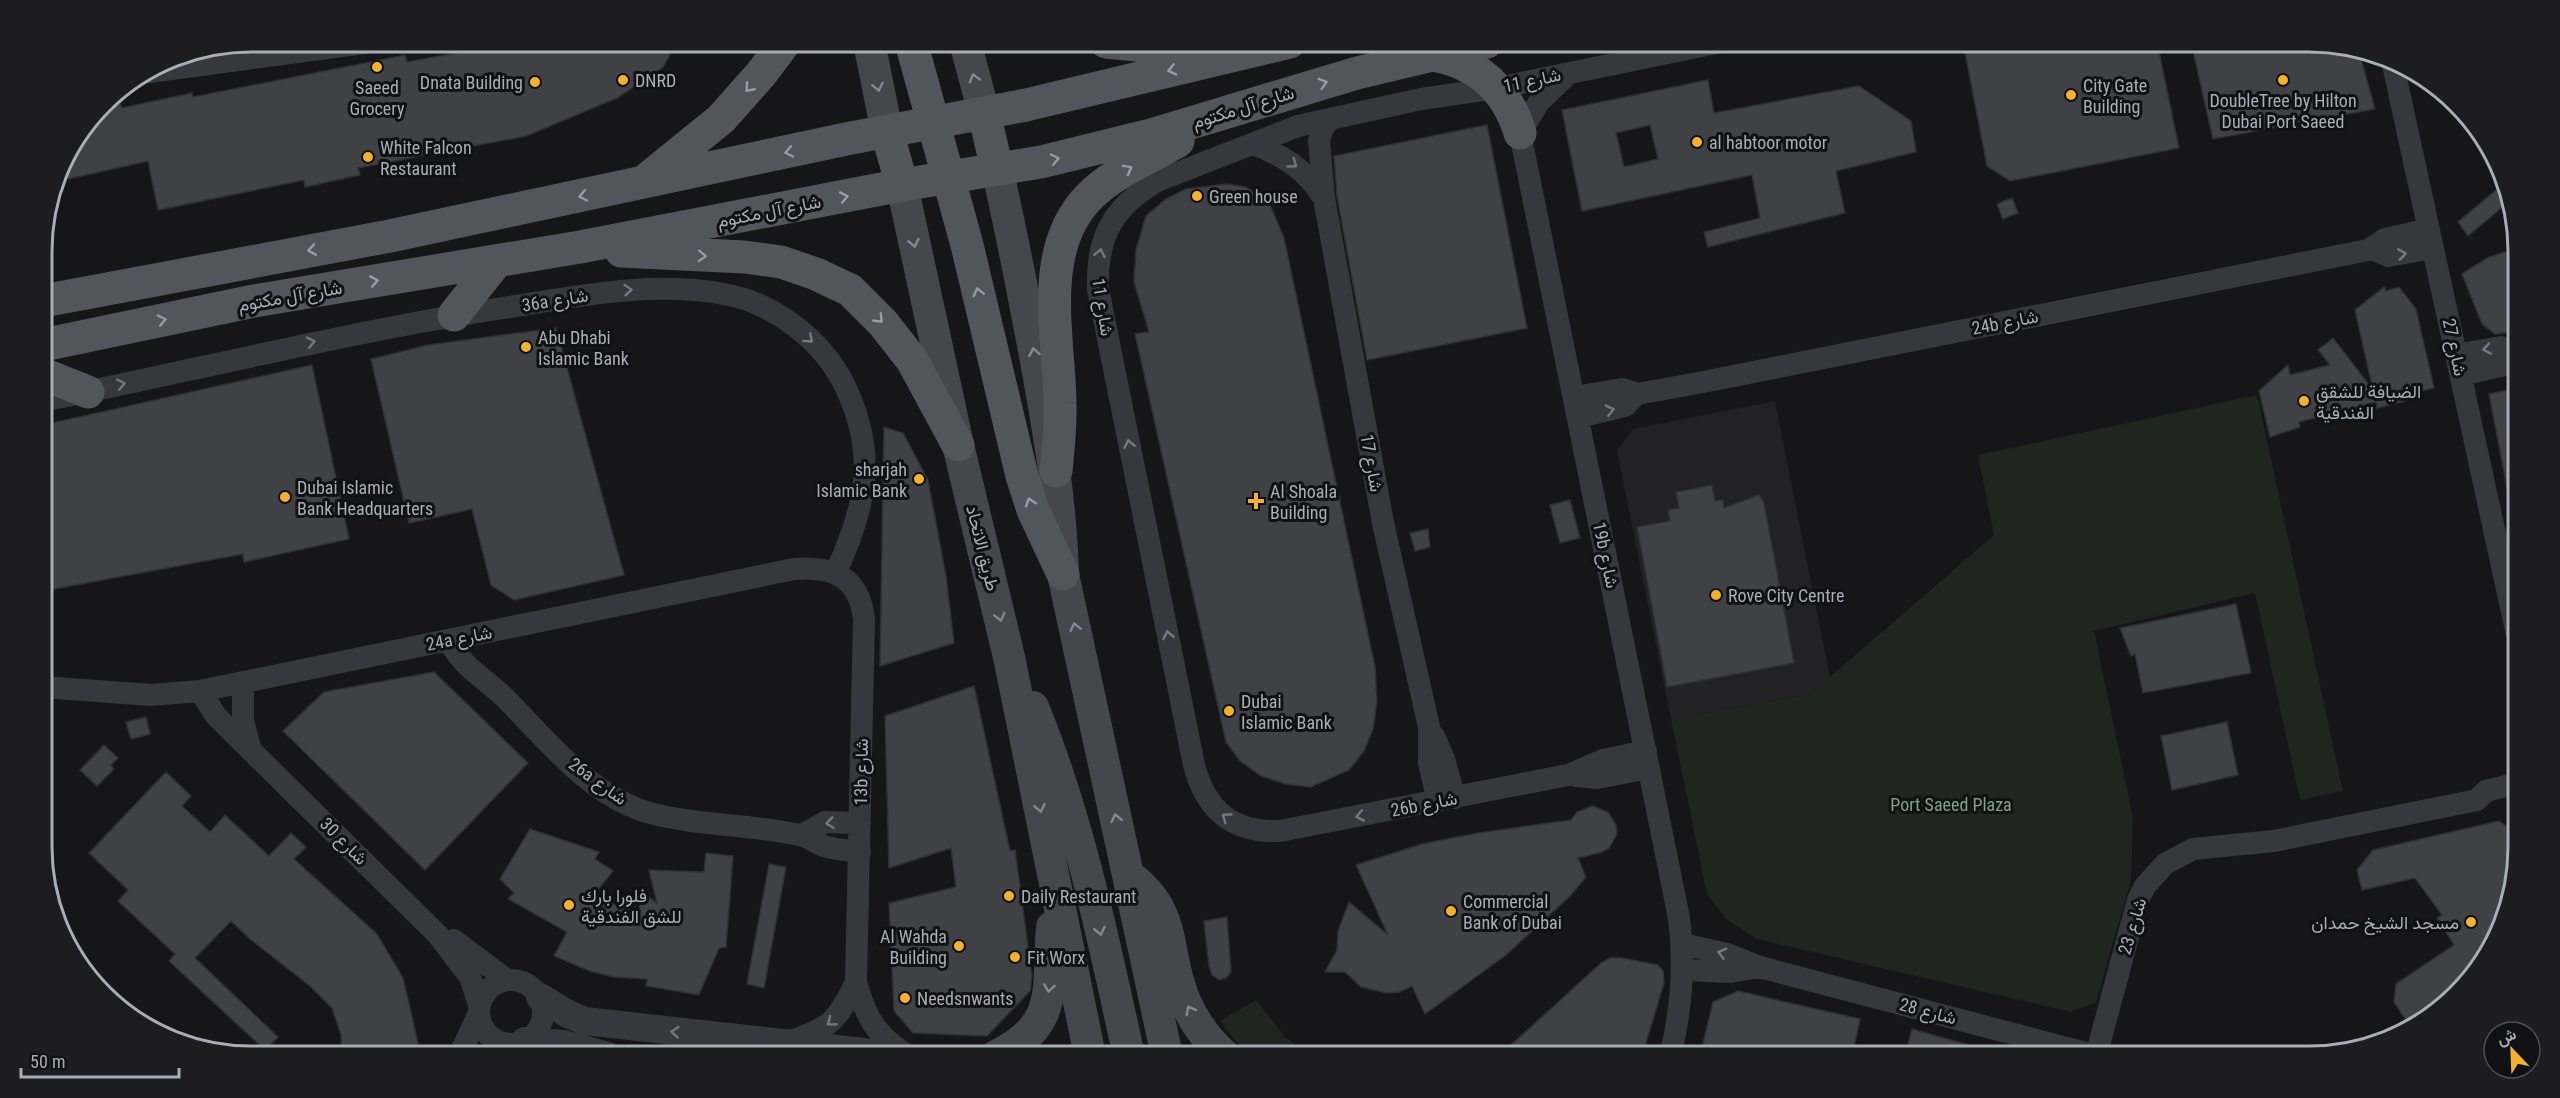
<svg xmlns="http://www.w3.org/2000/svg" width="2560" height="1098" font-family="'Roboto Condensed',Vazirmatn,sans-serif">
  <rect width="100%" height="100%" fill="#161618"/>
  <path fill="#222225" d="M1775,401L1830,677L1809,694L1671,719L1617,451L1633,429Z"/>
  <path fill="#1e261f" d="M2257,395L2343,791L2300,800L2255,593L2094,631L2133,818L2131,880L2096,1002L2071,1012L1757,939L1726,919L1707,894L1671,719L1809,694L1830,677L1994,535L1978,455Z
    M1256,1000L1285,1037L1311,1056H1255C1240,1048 1230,1035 1220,1021Z"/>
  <path fill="#404145" stroke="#303034" stroke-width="1.5" fill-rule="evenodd" d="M516,42H677L663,67L617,98L526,136L358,168L360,175L305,187L304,180L158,210L148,161L68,179L64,158L105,105L120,102L122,108L192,93L193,97L405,55L407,62Z
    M1963,42H2157L2179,148L2010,181L1987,166Z
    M2191,42H2309L2359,52L2375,109L2213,139Z
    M1708,80L1714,113L1859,86L1911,121L1916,152L1836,171L1845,213L1708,247L1704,232L1760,218L1752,175L1582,211L1562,110ZM1650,125L1658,159L1624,167L1616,133Z
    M1487,125L1527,328L1367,360L1337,196L1334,156Z
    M1227,184L1245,187L1259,195L1271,207L1284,238L1375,667L1377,701L1373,729L1364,751L1349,770L1311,787L1286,784L1261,776L1240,761L1226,742L1135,334L1149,332L1134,282L1136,250L1146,216L1166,199L1186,189Z
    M2501,186L2507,203L2468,236L2458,222Z
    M2012,198L2018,213L2003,219L1997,204Z
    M2516,248L2517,331L2495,334L2482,324L2462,274L2487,258Z
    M2384,287L2386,291L2399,287L2416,309L2434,388L2404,395L2406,401L2377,408L2376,402L2299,422L2300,427L2270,437L2259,391L2288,365L2290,375L2330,365L2318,350L2333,338L2373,390L2355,310Z
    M556,328L624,575L514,600L491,585L472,509L409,523L371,359L428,345Z
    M312,365L349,539L244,562L243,554L43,591V425Z
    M2517,388V497L2509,498L2489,394Z
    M884,427L903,433L928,480L946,576L954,643L880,666Z
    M1712,485L1715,501L1723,500L1724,508L1759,495L1764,503L1794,663L1667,687L1637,527L1670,521L1668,510L1679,508L1676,492Z
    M1570,500L1580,538L1560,543L1550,505Z
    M1428,529L1430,547L1415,551L1410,533Z
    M2236,604L2251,673L2143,693L2135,654L2131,656L2120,628Z
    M434,672L528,763L425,870L283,731L324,692Z
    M974,686L1010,851L1015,850L1032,976L1030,991L987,1036L913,1033L894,1011L889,903L956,887L951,848L889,868L885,716Z
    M146,717L150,734L131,739L126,722Z
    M2227,722L2238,775L2172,790L2161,736Z
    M104,745L118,758L111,765L114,769L97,786L80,770Z
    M166,772L191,796L182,806L210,832L225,815L269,856L291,833L306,847L294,859L377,934L403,978L419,1047H369L370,1056H342L341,1035L332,1008L311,987L250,939L231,921L195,958L278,1037L265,1050L169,961L175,954L118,901L128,890L89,853Z
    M1592,806L1608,812L1616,825L1617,834L1609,848L1602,852L1578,858L1586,877L1570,896L1506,955L1425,1014L1412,986L1400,992L1387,993L1361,987L1345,972H1325L1337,950L1338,931L1349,902L1388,935L1356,865L1422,844L1478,833L1571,820L1577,812Z
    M2499,821L2518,835V847L2502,927L2475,974L2425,1021L2410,1026L2394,1002L2396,984L2454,945L2437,918L2442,915L2415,878L2362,890L2357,870L2373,850Z
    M530,829L599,852L595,859L613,871L592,897L639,912L641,891L657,903L649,870L704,872L706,853L733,856L726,947L719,948L699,995L646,986L647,979L614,977L590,971L554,956L567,932L508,899L514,893L500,879Z
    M769,864L786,867L764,988L747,984Z
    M1227,917L1231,972L1226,978L1219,980L1212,975L1209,966L1204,921Z
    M1610,958H1622L1658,965L1663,971L1664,983L1642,1056H1499L1601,963Z
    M1738,991L1860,1019L1852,1056H1700L1713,1002Z
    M1912,1029L1987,1050L1986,1056H1905Z"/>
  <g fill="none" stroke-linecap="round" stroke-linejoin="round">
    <path stroke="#37383d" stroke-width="22" d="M2392,60L2517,635
      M149,72L372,42
      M1569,73L1539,102L1520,133L1679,918C1685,966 1682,1009 1670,1056
      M1329,120L1322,130L1319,141L1324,198L1383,523L1429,727V763L1438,801
      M1252,144C1283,155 1305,169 1323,197
      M2372,249L2388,256L2433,248
      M2456,355L2501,347L2517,353
      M2461,375L2505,365L2517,354
      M1574,397L1622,389L1637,394L1698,383L2368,250L2385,239L2429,229
      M43,401C201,369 356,330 516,306C585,295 654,281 724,294C775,303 823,341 845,386C878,455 866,506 836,572
      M1578,417L1625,406L1637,394
      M449,640C461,667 485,678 505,698C547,740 591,797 650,813C699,826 750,824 799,835C808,836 815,843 824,846C835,850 848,850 860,852
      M243,683V721L250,747
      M43,687L151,695L200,691L794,569C834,566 859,577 864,619L856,982C867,1020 875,1034 908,1056
      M200,691L216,716L438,935L470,977L479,1005
      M1434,736L1444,759L1455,798
      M1646,751L1603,760L1568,775L1280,831C1233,833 1206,811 1194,765L1098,289C1096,237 1113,207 1157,181L1298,126L1421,99L1497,88L1721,42
      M1576,776L1597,778L1649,768
      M802,835L825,822L860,823
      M454,940L507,980
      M1682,944L1727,954L1760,967L2097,1056
      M1683,970L1730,972L1759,967
      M479 1012a32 32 0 1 1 64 0a32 32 0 1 1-64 0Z
      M788,1042C830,1028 837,1022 856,982
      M459,1056L478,1015
      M2096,1056L2138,900L2145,886L2165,864L2193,849L2274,841L2477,800L2486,791L2518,783"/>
    <path stroke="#37383d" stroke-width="28" d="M540,997L568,1014L585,1021L900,1056
      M525,1041L564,1044L608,1056"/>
    <path stroke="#45474d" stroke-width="32" d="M869,42L887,132
      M965,42L984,113
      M997,169C1012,233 1024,297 1036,361C1049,433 1061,501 1063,574L1167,1056
      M902,185L958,445L1009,657L1090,1056
      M1033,707C1079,819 1103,938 1129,1056
      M1128,875C1180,913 1163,950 1185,1001C1194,1022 1208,1041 1225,1056
      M996,1056C1061,1025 1047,986 1052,927"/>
    <path stroke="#53555c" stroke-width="33" d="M911,42L967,245L1022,476L1033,510L1063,574
      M1106,42L1137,45L1171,42
      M1433,55C1478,63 1507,89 1520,133
      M984,113L997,169
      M887,132L902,185
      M647,179L721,119L761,74L785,42
      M621,251L744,257L781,262L816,274L850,290L883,323L912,360L958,445
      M43,301L390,236L846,139L1026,105L1290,42
      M454,315L497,261
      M43,345L254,301L580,247L902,185L1041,162L1151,135L1357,73L1487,42
      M43,374L88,392
      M1056,471C1058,449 1061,425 1060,403C1059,336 1037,250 1089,197C1113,172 1148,159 1178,141"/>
  </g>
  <defs><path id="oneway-chevron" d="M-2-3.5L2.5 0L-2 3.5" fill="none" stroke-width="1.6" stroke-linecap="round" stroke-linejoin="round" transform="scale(1.5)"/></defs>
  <g stroke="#979ba6">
    <use href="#oneway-chevron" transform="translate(1172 70) rotate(167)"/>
    <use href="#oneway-chevron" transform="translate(1323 83) rotate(-16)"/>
    <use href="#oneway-chevron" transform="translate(749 88) rotate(132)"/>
    <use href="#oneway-chevron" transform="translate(789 152) rotate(168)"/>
    <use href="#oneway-chevron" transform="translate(1055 159) rotate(-12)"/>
    <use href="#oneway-chevron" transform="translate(1128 169) rotate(-29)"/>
    <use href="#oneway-chevron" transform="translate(583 196) rotate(168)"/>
    <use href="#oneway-chevron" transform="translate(844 197) rotate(-11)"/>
    <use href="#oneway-chevron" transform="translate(312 250) rotate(170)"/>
    <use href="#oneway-chevron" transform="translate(702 256) rotate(2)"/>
    <use href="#oneway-chevron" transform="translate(374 281) rotate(-10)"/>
    <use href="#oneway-chevron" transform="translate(978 292) rotate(-104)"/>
    <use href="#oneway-chevron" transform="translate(879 319) rotate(46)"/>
    <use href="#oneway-chevron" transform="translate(162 320) rotate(-12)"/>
    <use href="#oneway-chevron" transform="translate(1030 502) rotate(-108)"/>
  </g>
  <g stroke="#858993">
    <use href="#oneway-chevron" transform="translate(974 78) rotate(-106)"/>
    <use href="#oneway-chevron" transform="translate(878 87) rotate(78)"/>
    <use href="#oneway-chevron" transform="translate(914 243) rotate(78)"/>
    <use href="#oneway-chevron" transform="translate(1034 352) rotate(-100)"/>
    <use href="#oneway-chevron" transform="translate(1000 617) rotate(76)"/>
    <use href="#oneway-chevron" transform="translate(1075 627) rotate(-102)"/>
    <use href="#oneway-chevron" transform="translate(1040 808) rotate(78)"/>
    <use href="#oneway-chevron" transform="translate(1116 818) rotate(-102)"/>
    <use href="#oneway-chevron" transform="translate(1100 931) rotate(77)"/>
    <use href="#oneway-chevron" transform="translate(1049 988) rotate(98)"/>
    <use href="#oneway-chevron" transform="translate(1190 1010) rotate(-118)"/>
  </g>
  <g stroke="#757881">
    <use href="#oneway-chevron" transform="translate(1293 164) rotate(36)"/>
    <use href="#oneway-chevron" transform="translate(1100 253) rotate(-78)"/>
    <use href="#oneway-chevron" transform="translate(2402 254) rotate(-9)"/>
    <use href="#oneway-chevron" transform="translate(628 290) rotate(-5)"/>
    <use href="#oneway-chevron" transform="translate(809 339) rotate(42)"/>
    <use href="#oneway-chevron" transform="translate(311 342) rotate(-12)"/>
    <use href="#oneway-chevron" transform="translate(2487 349) rotate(170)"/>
    <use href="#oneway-chevron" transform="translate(121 384) rotate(-12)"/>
    <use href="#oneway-chevron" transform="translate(1610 410) rotate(-13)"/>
    <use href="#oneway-chevron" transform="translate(1129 444) rotate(-101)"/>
    <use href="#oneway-chevron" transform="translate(1168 635) rotate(-101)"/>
    <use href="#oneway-chevron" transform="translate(1360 816) rotate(169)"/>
    <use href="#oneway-chevron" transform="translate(1226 817) rotate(-144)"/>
    <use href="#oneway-chevron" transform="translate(830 823) rotate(172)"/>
    <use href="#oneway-chevron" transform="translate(1722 953) rotate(-165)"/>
    <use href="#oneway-chevron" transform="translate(831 1022) rotate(141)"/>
    <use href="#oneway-chevron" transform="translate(675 1032) rotate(-175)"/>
  </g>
  <g fill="#f2b134" stroke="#111113" stroke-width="2">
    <circle cx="377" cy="67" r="6"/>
    <circle cx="623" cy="80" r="6"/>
    <circle cx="2283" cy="80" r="6"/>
    <circle cx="535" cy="82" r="6"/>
    <circle cx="2071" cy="95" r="6"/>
    <circle cx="1697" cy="142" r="6"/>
    <circle cx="368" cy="157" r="6"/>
    <circle cx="1197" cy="196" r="6"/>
    <circle cx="526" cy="347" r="6"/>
    <circle cx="2304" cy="401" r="6"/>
    <circle cx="919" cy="479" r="6"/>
    <circle cx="285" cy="497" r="6"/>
    <path d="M1253 492h6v6h6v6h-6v6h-6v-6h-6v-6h6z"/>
    <circle cx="1716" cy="595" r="6"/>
    <circle cx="1229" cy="711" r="6"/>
    <circle cx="1009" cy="896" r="6"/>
    <circle cx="569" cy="905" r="6"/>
    <circle cx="1451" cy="911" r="6"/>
    <circle cx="2471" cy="922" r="6"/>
    <circle cx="959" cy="946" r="6"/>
    <circle cx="1015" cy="957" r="6"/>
    <circle cx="905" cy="998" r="6"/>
  </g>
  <g text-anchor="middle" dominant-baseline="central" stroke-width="6" stroke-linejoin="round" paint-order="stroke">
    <g font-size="18" fill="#a8adb8" stroke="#111113" text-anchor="start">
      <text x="635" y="80">DNRD</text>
      <text x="523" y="82" text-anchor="end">Dnata Building</text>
      <text x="2083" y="85">City Gate<tspan x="2083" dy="21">Building</tspan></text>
      <text x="377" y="87" text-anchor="middle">Saeed<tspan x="377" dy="21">Grocery</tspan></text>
      <text x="2283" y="100" text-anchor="middle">DoubleTree by Hilton<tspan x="2283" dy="21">Dubai Port Saeed</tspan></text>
      <text x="1709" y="142">al habtoor motor</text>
      <text x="380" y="147">White Falcon<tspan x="380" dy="21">Restaurant</tspan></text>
      <text x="1209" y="196">Green house</text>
      <text x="538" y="337">Abu Dhabi<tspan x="538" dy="21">Islamic Bank</tspan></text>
      <text x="2316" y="391">الضيافة للشقق<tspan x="2316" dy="21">الفندقية</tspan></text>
      <text x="907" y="469" text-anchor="end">sharjah<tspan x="907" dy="21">Islamic Bank</tspan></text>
      <text x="297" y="487">Dubai Islamic<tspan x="297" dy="21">Bank Headquarters</tspan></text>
      <text x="1270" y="491">Al Shoala<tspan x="1270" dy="21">Building</tspan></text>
      <text x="1728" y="595">Rove City Centre</text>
      <text x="1241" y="701">Dubai<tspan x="1241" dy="21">Islamic Bank</tspan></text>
      <text x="581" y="895">فلورا بارك<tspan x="581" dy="21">للشق الفندقية</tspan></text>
      <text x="1021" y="896">Daily Restaurant</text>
      <text x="1463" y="901">Commercial<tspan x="1463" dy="21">Bank of Dubai</tspan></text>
      <text x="2459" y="922" text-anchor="end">مسجد الشيخ حمدان</text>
      <text x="947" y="936" text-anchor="end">Al Wahda<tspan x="947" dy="21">Building</tspan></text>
      <text x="1027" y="957">Fit Worx</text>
      <text x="917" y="998">Needsnwants</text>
    </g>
    <g font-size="18" fill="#a8adb8" stroke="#111113">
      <text transform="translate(1532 80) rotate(-12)">شارع 11</text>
      <text transform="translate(1243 107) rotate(-17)">شارع آل مكتوم</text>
      <text transform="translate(769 211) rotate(-11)">شارع آل مكتوم</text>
      <text transform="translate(290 296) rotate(-10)">شارع آل مكتوم</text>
      <text transform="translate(555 300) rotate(-9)">36a شارع</text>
      <text transform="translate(1103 307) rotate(81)">شارع 11</text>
      <text transform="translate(2005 322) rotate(-11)">24b شارع</text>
      <text transform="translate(2455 347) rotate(78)">شارع 27</text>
      <text transform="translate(1372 463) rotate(80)">شارع 17</text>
      <text transform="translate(983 548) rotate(76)">طريق الاتحاد</text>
      <text transform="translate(1606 555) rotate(78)">19b شارع</text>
      <text transform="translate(459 638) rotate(-11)">24a شارع</text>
      <text transform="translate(861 772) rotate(-89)">13b شارع</text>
      <text transform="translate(598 781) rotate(36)">26a شارع</text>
      <text transform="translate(1424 804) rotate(-11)">26b شارع</text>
      <text transform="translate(344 841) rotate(45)">شارع 30</text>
      <text transform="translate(2132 926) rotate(-73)">شارع 23</text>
      <text transform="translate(1928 1011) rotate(15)">شارع 28</text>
    </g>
    <g font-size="18" fill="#7fa381" stroke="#111113">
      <text x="1951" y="804">Port Saeed Plaza</text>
    </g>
  </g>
  <path d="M0 0H2560V1098H0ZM251 52H2309A199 199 0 0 1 2508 251V847A199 199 0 0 1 2309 1046H251A199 199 0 0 1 52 847V251A199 199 0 0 1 251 52Z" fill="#1d1d20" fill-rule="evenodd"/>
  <path fill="none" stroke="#a8adb8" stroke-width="3" d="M251 52H2309A199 199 0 0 1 2508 251V847A199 199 0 0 1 2309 1046H251A199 199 0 0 1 52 847V251A199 199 0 0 1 251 52Z"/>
  <g transform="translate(2512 1050) rotate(337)"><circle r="28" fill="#111113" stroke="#4d4f55" stroke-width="1.5"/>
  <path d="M0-4.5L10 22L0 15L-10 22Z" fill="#f2b134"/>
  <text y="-9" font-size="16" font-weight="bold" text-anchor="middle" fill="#a8adb8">ش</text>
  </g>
  <path d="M21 1068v9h158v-9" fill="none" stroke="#a8adb8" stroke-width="3"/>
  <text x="30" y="1068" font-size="18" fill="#a8adb8" stroke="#111113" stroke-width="4.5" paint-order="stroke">50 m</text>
</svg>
